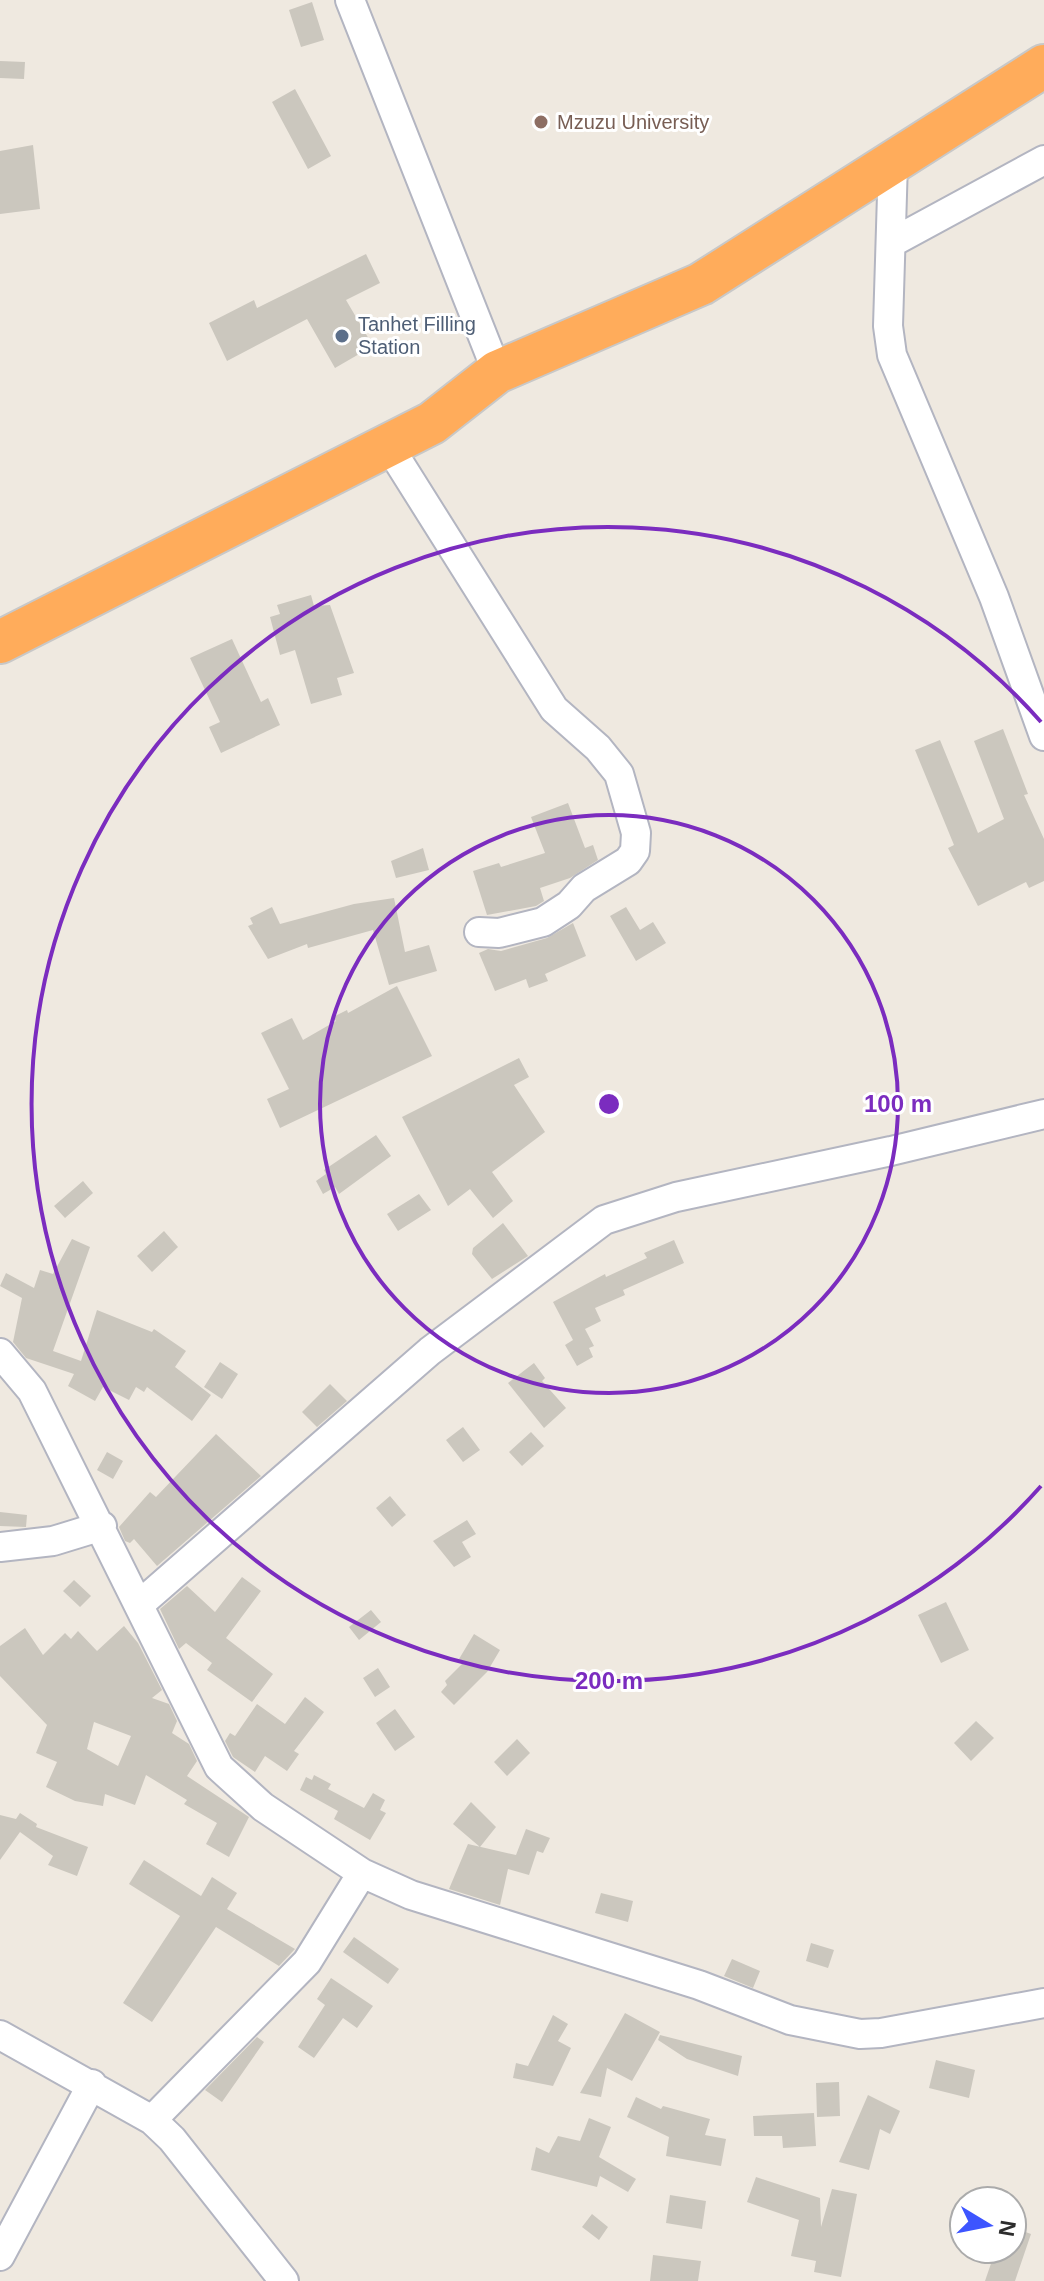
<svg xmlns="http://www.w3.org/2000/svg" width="1044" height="2281" font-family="Arial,sans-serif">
  <rect width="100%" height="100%" fill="#efe9e0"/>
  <path fill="#cbc7be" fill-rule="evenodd" d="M312,2L324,40L301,47L289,10Z
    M0,61L25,62L24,79L0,78Z
    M295,89L331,156L308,169L272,102Z
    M33,145L40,209L0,214V151Z
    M366,254L380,283L346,300L373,346L335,368L307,319L227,361L209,323L254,300L257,308Z
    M311,595L314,606L330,605L354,673L337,678L342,695L311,704L295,650L280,655L270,617L280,614L277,605Z
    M232,639L261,702L268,698L280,725L221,753L209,727L220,722L190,658Z
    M1003,729L1028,794L1024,795L1044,839V881L1029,888L1026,882L978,906L948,848L954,845L915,750L940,740L978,833L1004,819L974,741Z
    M568,803L585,848L593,845L598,860L570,878L540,888L544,901L536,906L487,915L473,871L499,863L501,867L545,853L531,817Z
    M423,848L429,870L396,878L391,861Z
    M394,898L405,952L429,945L437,971L389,985L373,930L308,948L307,944L268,959L248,926L253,924L250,918L272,907L280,924L354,904Z
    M626,907L640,930L653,922L666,943L636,961L610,916Z
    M573,923L586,956L545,974L548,981L529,988L526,979L495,991L479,953L488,949L501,951L547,938Z
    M397,986L432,1056L280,1128L267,1099L289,1089L261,1033L292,1018L303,1040L336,1021L333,1017L347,1010L348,1013Z
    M519,1058L529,1077L514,1085L545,1132L492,1172L513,1201L493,1218L470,1189L448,1206L402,1117Z
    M376,1135L391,1156L339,1194L335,1187L323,1194L316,1181L326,1174L324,1170Z
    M83,1181L93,1193L65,1218L54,1206Z
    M419,1194L431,1210L398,1231L387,1214Z
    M503,1223L528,1256L492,1279L472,1254L473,1248Z
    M164,1231L178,1247L152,1272L137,1256Z
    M72,1239L90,1247L53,1351L81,1361L97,1310L152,1332L154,1329L186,1351L175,1367L211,1395L192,1421L147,1387L144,1392L136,1387L129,1400L103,1387L95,1401L68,1386L74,1374L26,1358L13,1342L22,1298L0,1286L6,1273L34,1288L40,1270L53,1274Z
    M674,1240L684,1263L623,1290L625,1295L595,1308L601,1321L585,1329L594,1346L589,1348L593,1357L577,1366L565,1345L573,1340L553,1302L605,1274L606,1277L647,1258L644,1253Z
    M220,1362L238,1374L222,1399L204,1387Z
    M534,1363L545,1378L542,1381L566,1408L544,1428L508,1383Z
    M330,1384L347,1401L317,1427L302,1412Z
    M463,1427L480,1450L463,1462L446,1440Z
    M531,1432L544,1446L522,1466L509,1452Z
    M216,1434L261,1476L157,1566L134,1539L130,1543L125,1541L119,1527L150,1492L156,1497Z
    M107,1452L123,1461L113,1479L97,1470Z
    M390,1496L406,1515L392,1527L376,1508Z
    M0,1512L27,1515L26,1527L0,1526Z
    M467,1520L476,1534L462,1542L471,1557L454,1567L433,1541Z
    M242,1577L261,1591L226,1638L273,1674L252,1702L207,1670L212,1663L186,1643L179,1649L160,1609L187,1586L215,1612Z
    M74,1580L91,1596L80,1607L63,1591Z
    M946,1602L969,1650L941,1663L918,1615Z
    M371,1610L381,1622L359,1640L349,1627Z
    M124,1626L138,1643L162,1690L152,1698L169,1704L177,1721L172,1733L189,1744L197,1761L187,1776L249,1817L229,1857L206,1844L217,1823L184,1804L187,1800L146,1775L135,1805L105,1794L103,1806L75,1801L46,1787L57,1762L36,1753L47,1725L0,1676V1646L25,1628L43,1655L65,1633L71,1639L78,1631L97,1651ZM94,1722L131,1736L118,1766L87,1749Z
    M474,1634L500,1650L487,1672L454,1705L441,1692L447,1685L445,1681L464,1662L459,1659Z
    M378,1668L390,1687L375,1697L363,1678Z
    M305,1697L324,1712L294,1751L299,1754L287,1771L265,1756L255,1772L233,1757L225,1741L230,1733L235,1736L257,1704L285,1724Z
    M395,1709L415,1737L395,1751L376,1723Z
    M976,1721L994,1738L971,1761L954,1743Z
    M517,1739L530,1753L507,1776L494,1762Z
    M314,1775L331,1784L328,1789L364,1808L373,1793L385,1800L380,1810L386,1813L370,1840L334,1819L338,1811L300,1790L306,1777L312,1780Z
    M471,1802L496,1827L480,1847L453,1824Z
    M20,1813L37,1824L36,1827L88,1847L77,1876L48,1865L53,1856L20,1832L0,1860V1815L16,1819Z
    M526,1829L550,1838L543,1853L537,1851L529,1875L508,1869L500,1905L449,1889L468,1844L516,1855Z
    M144,1860L201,1896L212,1877L237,1893L227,1909L295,1949L279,1966L216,1927L152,2022L123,2003L180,1916L129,1884Z
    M601,1893L633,1901L628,1922L595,1913Z
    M354,1937L399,1969L388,1984L343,1952Z
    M811,1943L834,1950L828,1968L806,1961Z
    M732,1959L760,1971L753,1988L724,1976Z
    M331,1978L373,2006L357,2028L343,2018L314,2058L298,2047L325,2005L317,1999Z
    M625,2013L660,2032L632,2081L607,2068L601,2097L580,2093Z
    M553,2015L568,2024L558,2041L571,2048L553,2086L513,2078L516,2063L528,2066Z
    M660,2035L742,2056L738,2076L687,2059L658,2040Z
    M257,2037L264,2042L222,2102L205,2090Z
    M936,2060L975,2070L969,2098L929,2088Z
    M839,2082L840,2116L817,2117L816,2083Z
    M868,2095L900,2111L890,2134L880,2129L869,2170L839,2162Z
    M636,2097L661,2109L663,2106L710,2119L705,2135L726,2139L721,2166L666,2156L669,2137L627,2117Z
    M814,2113L816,2146L783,2148L782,2136H754L753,2116Z
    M589,2118L611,2127L599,2157L636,2179L628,2192L600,2176L597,2187L531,2170L536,2147L549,2153L558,2136L580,2141Z
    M756,2177L820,2198L821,2227L832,2189L857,2194L841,2277L814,2272L816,2261L791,2256L799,2220L747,2202Z
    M670,2195L706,2201L702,2229L666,2223Z
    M592,2214L608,2227L599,2240L582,2227Z
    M1012,2227L1031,2234L1015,2281H985L996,2249H1012Z
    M653,2255L701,2261L698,2281H650Z"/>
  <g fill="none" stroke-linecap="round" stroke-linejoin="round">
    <g stroke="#b3b5c1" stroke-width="32">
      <path id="minor" d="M350,0L497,372
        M893,162L888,326L892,355L994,597L1044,736
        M891,243L1044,160
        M388,445L554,709L598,748L619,774L636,833L635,851L628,861L584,888L569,905L543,922L499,933L479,932
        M0,1353L32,1391L219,1767L263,1807L362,1873L411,1895L699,1985L790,2020L860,2034L881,2033L1044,2003
        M0,1547L53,1541L102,1526
        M140,1604L430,1351L604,1220L676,1197L891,1151L1044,1114
        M0,2035L152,2120L172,2139L284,2281
        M152,2120L307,1962L362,1873
        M0,2256L92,2084"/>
    </g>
    <g stroke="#c8c8c8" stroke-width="46">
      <path id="highway" d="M0,642L432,423L497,372L701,284L1044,66"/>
    </g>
    <use href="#minor" stroke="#fff" stroke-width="28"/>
    <use href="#highway" stroke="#ffac5b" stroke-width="42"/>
  </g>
  <g fill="none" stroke="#7b2cbf" stroke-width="4">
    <circle cx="609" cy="1104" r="289"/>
    <path d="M1041 1486A577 577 0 1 1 1041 722"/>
  </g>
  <circle fill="#8d6e63" stroke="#fff" stroke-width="3" cx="541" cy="122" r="8"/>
  <circle fill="#5c6f8a" stroke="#fff" stroke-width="3" cx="342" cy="336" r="8"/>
  <g text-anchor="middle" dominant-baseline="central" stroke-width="6" stroke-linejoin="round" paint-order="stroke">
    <g font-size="20" fill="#785e54" stroke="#fff" text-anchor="start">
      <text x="557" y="122">Mzuzu University</text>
    </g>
    <g font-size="20" fill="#4e5e75" stroke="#fff" text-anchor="start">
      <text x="358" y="324">Tanhet Filling<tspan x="358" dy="23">Station</tspan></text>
    </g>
  </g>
  <circle cx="609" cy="1104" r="12" fill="#7b2cbf" stroke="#fff" stroke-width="4"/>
  <g font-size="24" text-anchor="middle" font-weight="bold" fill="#7b2cbf" stroke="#fff" stroke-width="6" stroke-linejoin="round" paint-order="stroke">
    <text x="898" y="1112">100 m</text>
    <text x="609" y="1689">200 m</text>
  </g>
  <g transform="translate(988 2225) rotate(100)"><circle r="38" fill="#ffffff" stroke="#ababab" stroke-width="2"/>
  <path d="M0-6L14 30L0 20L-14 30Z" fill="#3d55ff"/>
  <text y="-12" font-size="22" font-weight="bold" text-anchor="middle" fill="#2d2d2d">N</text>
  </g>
</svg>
